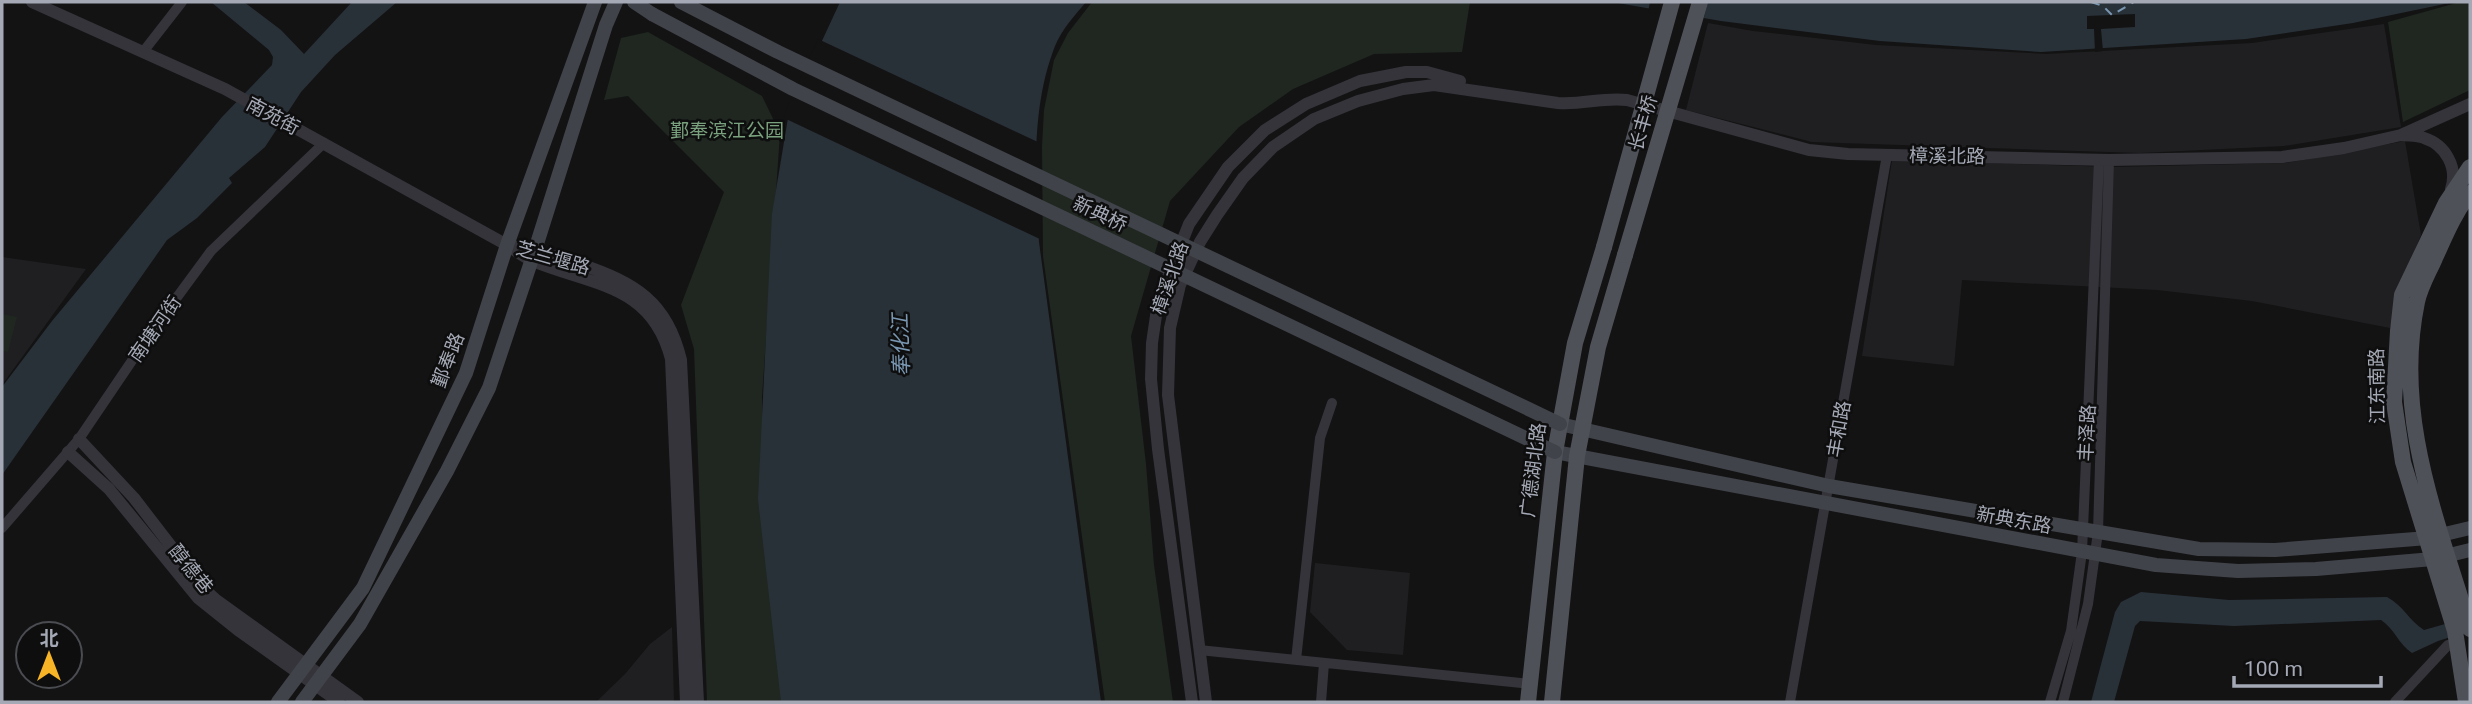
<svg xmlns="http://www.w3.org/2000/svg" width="2472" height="704" font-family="Roboto,'Noto Sans SC',sans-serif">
  <rect width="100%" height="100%" fill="#131314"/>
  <path fill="#1f1f21" d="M1708,23L1753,31L1876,45L2046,54L2252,43L2384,24L2401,127L2284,146L2140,153L1812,142L1686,110Z
    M2405,141L2421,235L2400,288L2390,328L2252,301L2157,290L1962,280L1954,366L1862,356L1892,160L2113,167L2286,163Z
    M2,257L86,269L2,385Z
    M1315,563L1410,573L1403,655L1347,650L1310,612Z
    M672,627L674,702H596L625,674L650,644Z"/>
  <path fill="#1f2720" d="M1092,2H1470L1462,52L1374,54L1293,89L1239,127L1170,201L1131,336L1146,464L1154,565L1173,702H1105L1043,256L1042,146L1044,110L1054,60L1068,33Z
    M2460,2H2470V90L2403,122L2388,22Z
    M648,32L762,96L780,133L762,397L765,544L785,702H707L694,349L681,305L724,192L628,96L604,100L621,38Z
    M2,314L17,317L8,352L2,351Z"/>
  <path fill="#293138" d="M211,2H244L281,30L304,54L352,2H397L335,55L301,92L265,147L229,178L232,183L197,218L167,240L2,475V387L52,321L222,117L272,65L273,57L269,50Z
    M840,2H1086C1075,15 1062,29 1055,46C1031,107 1035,178 1039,242L1101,702H781L758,499L772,214L789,112Z
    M1612,2H2454L2353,23L2246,39L2041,52L1880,41L1721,21Z
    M2141,592L2229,600L2387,597C2403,605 2410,622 2424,630L2470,617V631L2438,641L2412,653C2399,645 2394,628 2381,620L2234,626L2140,621L2135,626L2114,702H2091L2115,612L2121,602Z"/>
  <path fill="#131314" d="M1650,2H1708L1703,21L1648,12Z
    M2135,14V27L2101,29L2103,51L2095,52L2094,29H2087V16Z
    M818,39L1040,143L1042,240L784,118L786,110Z"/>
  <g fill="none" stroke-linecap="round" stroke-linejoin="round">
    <path stroke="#7997b2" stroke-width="2" stroke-dasharray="9 7" stroke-linecap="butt" d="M2091,2L2103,6L2112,15L2134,2"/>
    <path stroke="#34343a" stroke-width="10" d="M143,52L182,2
      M2,528L79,439L150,334L211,251L324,143
      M1199,650L1530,684
      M1296,660L1320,438L1332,403
      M1321,702L1324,663
      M1790,702L1887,155
      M2050,702L2071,631L2082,552L2099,160
      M2063,702L2088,604L2098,532L2109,160
      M2395,702L2448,645L2457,644"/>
    <path stroke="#34343a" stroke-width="12" d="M32,2L225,89L507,245C516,251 525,258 535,262C595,286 652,285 671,359L686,702
      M2451,189C2458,168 2446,145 2424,138C2418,135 2408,136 2401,135L2470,104
      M511,246C535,250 557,257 580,264C635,283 667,301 681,360L698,702
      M79,439L134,498L204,589L215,599L358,702
      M68,452L109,489L198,598L238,630L339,702
      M1192,702L1158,449L1151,379L1152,343L1158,302L1189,224L1228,167L1265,130L1306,104L1360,81L1406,72H1427L1460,81
      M1206,702L1168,395L1170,328L1180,285L1200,242L1217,215L1243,178L1273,147L1314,119L1358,101L1403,89L1434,85L1558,103C1582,105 1603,97 1627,100L1809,150L1848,154L2109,160L2282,157L2344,148L2401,135"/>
    <path stroke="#41434a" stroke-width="14" d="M634,2L652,14
      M1560,424L1829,486L2199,549L2275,550L2428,538L2470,528
      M1555,452L2156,565L2238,571L2316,569L2433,559L2470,550
      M278,702L363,588L466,373L507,245L595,2
      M302,702L360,624L447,471L489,388L535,250L606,25L616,2"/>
    <path stroke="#4f5159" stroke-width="16" d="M2470,193C2454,214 2446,234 2435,258C2429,272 2420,287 2417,302C2393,417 2438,521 2470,629
      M1528,702L1555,452L1575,343L1604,247
      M1552,702L1577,456L1598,347L1625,255
      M2466,702L2455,631L2403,462L2394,402L2398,331L2402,295L2446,203L2470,167"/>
    <path stroke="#41434a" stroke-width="14" d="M681,2L778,52L1560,424
      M652,14L793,89L1555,452"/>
    <path stroke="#4f5159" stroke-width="16" d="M1604,247L1672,2
      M1625,255L1700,2"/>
  </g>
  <g text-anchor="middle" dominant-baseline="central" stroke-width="5" stroke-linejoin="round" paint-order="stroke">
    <g font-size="19" fill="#a4a9b5" stroke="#0e0e0f">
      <text transform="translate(273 116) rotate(28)">南苑街</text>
      <text transform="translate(1643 123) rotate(-74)">长丰桥</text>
      <text transform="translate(1947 156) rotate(1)">樟溪北路</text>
      <text transform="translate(1100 214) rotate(25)">新典桥</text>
      <text transform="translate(553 258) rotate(16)">芝兰堰路</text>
      <text transform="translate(1170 278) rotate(-71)">樟溪北路</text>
      <text transform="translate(155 329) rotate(-55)">南塘河街</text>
      <text transform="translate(448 360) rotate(-69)">鄞奉路</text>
      <text transform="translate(2377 386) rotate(-91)">江东南路</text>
      <text transform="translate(1839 429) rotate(-80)">丰和路</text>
      <text transform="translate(2087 433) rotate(-87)">丰泽路</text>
      <text transform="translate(1533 470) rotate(-83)">广德湖北路</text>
      <text transform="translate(2014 520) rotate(10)">新典东路</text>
      <text transform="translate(191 569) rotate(51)">醇德巷</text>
    </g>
    <g font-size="19" fill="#7aa17d" stroke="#0e0e0f">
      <text x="727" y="130">鄞奉滨江公园</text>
    </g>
    <g font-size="21" font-style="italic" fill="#7997b2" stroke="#0e0e0f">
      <text transform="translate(901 345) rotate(-92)">奉化江</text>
    </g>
  </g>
  <rect width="2472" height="704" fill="none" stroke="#a4a9b5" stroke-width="7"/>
  <g transform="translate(49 655)"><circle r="33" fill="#0e0e0f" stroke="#4a4c51" stroke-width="2"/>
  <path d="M0-5L12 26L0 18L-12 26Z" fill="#f8b427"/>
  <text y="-10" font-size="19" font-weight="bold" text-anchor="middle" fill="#a4a9b5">北</text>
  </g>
  <path d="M2234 676v10h147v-10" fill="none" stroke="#a4a9b5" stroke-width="3.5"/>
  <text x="2244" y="676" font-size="21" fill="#a4a9b5" stroke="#0e0e0f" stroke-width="5" paint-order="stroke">100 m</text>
</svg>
